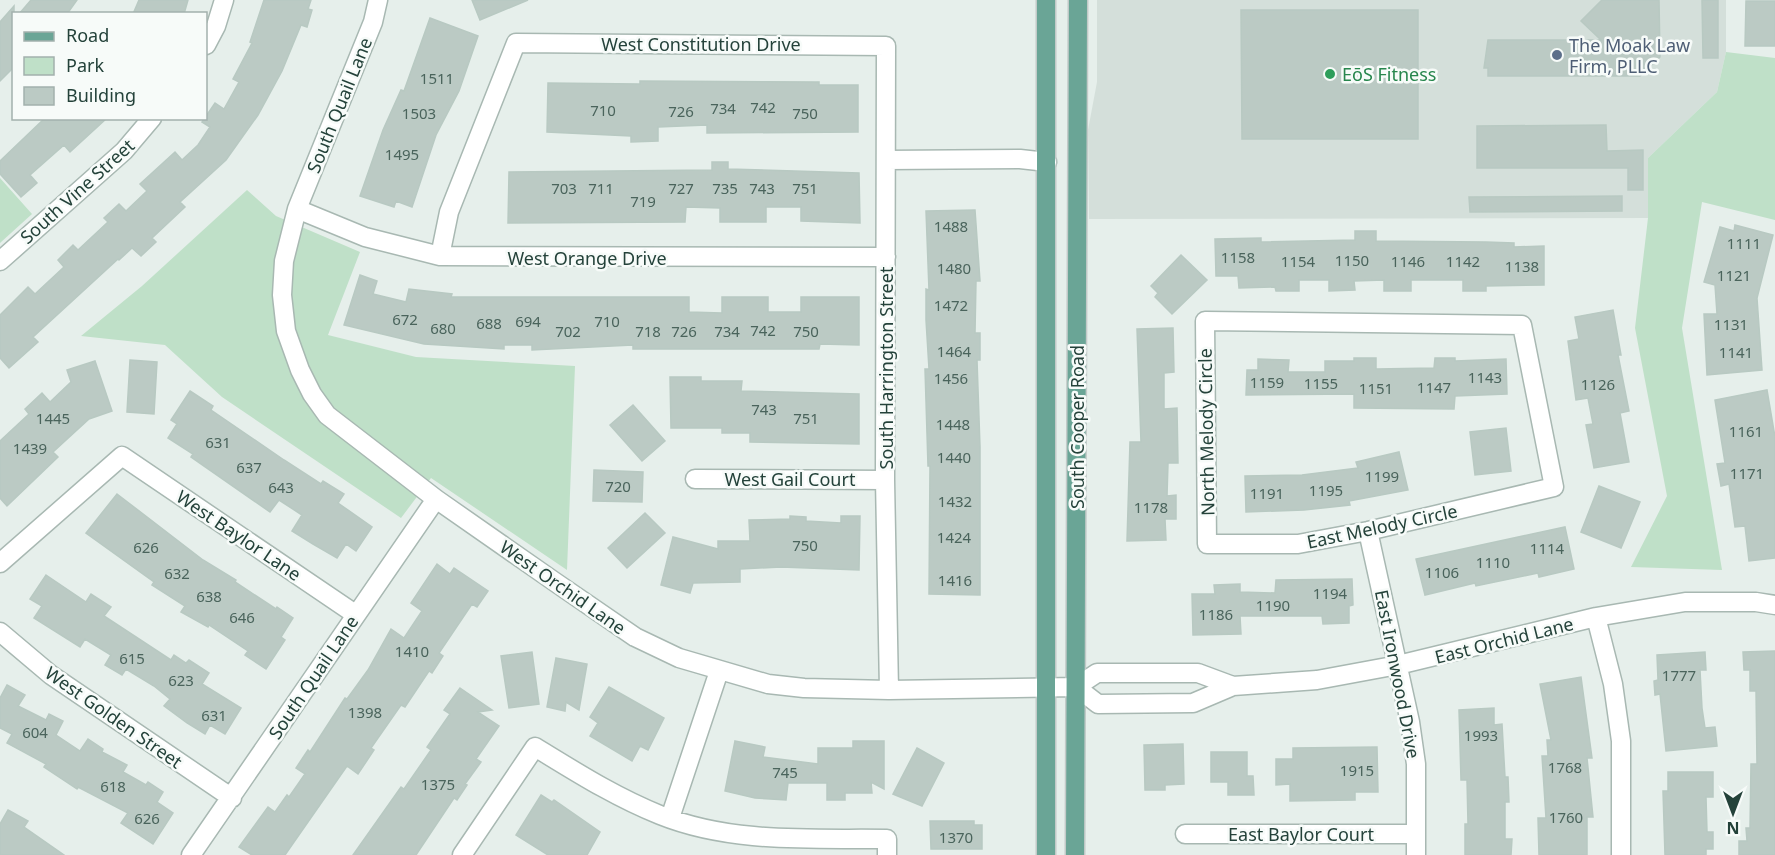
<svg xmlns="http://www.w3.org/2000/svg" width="1775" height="855" font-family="'Noto Sans',sans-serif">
  <rect width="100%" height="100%" fill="#e6efeb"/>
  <path fill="#d4dfda" d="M1097,0H1726V52L1717,92L1648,158V218L1089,219L1088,130L1097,82Z"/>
  <path fill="#bfe0c8" d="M1726,52L1775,58V220L1702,202L1682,328L1722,570L1631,567L1667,496L1635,328L1648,218V158L1717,92Z
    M0,178L32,214L0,243Z
    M247,190L276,216L360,252L328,335L416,357L575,366L567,570L431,478L401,518L222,397L165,345L81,336L142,286Z"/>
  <path fill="#bbcac4" stroke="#b8c9c2" stroke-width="1.5" d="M31,0H77L67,14H19Z
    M139,0H188L184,14H133Z
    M264,0H311L308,9L312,10L307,27L301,25L282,71L258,115L226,160L180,202L185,207L152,238L156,242L141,256L132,248L119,260L118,259L33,337L38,342L9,368L0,358V315L28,287L35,294L64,267L58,260L73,245L78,250L108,222L104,218L119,204L126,211L147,191L140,184L175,152L182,160L198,145L210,127L202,122L215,103L224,109L239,82L233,79L252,43L250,42Z
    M472,0H528L480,20Z
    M1602,0H1659L1660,57L1640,76H1488V68H1484L1488,40H1601L1581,21Z
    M1702,0H1718V58H1703Z
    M1746,1H1775V46H1745Z
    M14,6V67L0,81V22Z
    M1241,10H1418V139H1242Z
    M430,18L478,36L459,91L436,135L412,207L396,201L394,207L360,196L383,130L401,90L404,91Z
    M640,81L819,82V85H858V132L707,133V125L658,127V141L631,142V136L547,132L548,83L640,84Z
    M45,118H107L70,152L64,145L30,175L37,183L21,197L0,174V161Z
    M1606,125L1607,151L1643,150V190H1628V168H1477V126Z
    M712,162H728V169L859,173L860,223L801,221V207H766V222H720V208L686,207L685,222L508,223L509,172L712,170Z
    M1622,196V211L1470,212L1469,197Z
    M975,210L980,281H976L975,333H980V360H977L980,447V595L929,594L930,466H928L925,369H929L926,320V289L929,290L926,211Z
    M1735,225L1773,235L1757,298L1762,370L1707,375L1704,314H1717L1715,285L1704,282L1720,227L1734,231Z
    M1355,231H1376V241L1486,242L1514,243V247L1544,246V285L1486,286V291H1463V280H1411V291H1384V280L1354,281L1355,290L1329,291V280H1299V291H1276L1275,287L1239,288L1238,276H1216L1215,239L1261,238V242L1355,240Z
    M1181,255L1207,280L1172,314L1155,297L1158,293L1151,286Z
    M360,275L377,281L373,294L406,302L409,289L452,294L451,297H689V312L722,313V297H768V312H801V297H859V345L820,344L819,349H633V345L532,350V345H504V349L424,344L344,325Z
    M1613,310L1621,355H1618L1629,411L1620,413L1629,462L1594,468L1586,425L1593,424L1588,398L1576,400L1568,341L1579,339L1575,317Z
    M1173,328L1174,372L1164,373V409L1177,408L1178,463H1168L1167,496L1176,495V519H1165L1166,540L1127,541L1130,442H1141L1137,329Z
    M1354,358H1376V369L1434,368L1435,358H1455V361L1506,359L1507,394L1455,396L1454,409L1354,408V394L1246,395L1247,370H1258V359L1289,360L1288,372H1325V361H1354Z
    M130,360L157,362L154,414L127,412Z
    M95,361L112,411L89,419L53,452L58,457L7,506L0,498V441L29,414L25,409L42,393L50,402L71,382L67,370Z
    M670,377H701V381H742L741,391L859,394V444L750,442V433H722V428H671Z
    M1767,390L1775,437V558L1749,561L1745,526L1735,527L1729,484L1721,486L1717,464L1725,463L1715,400Z
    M190,391L213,406L211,410L284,460L321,484L323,481L344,494L338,503L372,527L356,551L346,544L337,558L313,544L292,531L302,515L279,500L270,512L191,457L193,454L168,438L177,424L171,420Z
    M633,405L665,441L642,461L610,425Z
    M1506,428L1511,471L1475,475L1470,432Z
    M1399,452L1408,490L1349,501L1350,505L1304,510L1246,512L1245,476L1302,475L1358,468L1356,462Z
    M594,470L643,472L642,502L593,501Z
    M1599,486L1640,502L1621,548L1581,532Z
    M117,494L203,560L236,580L235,582L276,609L277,607L293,618L281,637L285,640L266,669L245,655L248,651L209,625L208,627L181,612L185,606L152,585L154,582L86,533Z
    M645,513L665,533L627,568L608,548Z
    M790,516L806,517V521L841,523V516H860L859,570L781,567L740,569V582L693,583L690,593L661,585L673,537L718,549V541H750L749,520L790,519Z
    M1565,527L1574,569L1539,577L1538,573L1476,586L1475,583L1425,595L1416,559Z
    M437,564L450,574L454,568L488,591L477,607L472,604L439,653L443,656L432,673L429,671L405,707L401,705L371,748L374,750L358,774L347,766L285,855H252L239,847L268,807L275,812L287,795L289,797L305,774L296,768L308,750L310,752L345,698L347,699L368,670L391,629L404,638L422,611L411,603Z
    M46,575L86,602L91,594L111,607L104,616L171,660L174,655L186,663L189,660L209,673L202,684L241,708L225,734L210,725L205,734L187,723L164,706L170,699L154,686L126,669L122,675L105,665L111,655L85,639L80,647L34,618L42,606L30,599Z
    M1352,579L1353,605L1349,606V623L1323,624L1322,616H1240L1241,634L1193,635L1192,594H1215L1214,585L1240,584V592L1275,593L1276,580Z
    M1775,651V855H1739V841H1747L1746,828H1750L1751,764H1757L1756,691H1750V670H1744L1743,652Z
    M532,652L539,704L509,708L501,656Z
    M1705,652L1706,670H1700L1702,708L1705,728L1715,727L1717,746L1666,751L1660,694L1655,695L1654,681L1658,680L1657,655Z
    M556,658L587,664L579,710L566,702L565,711L547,707Z
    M1581,677L1592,758H1587L1593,817H1587V855H1539L1538,818H1546L1542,756H1548L1547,740H1551L1540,684Z
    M7,685L25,695L18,706L46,720L49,714L63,721L56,735L80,751L88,739L103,749L102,752L127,765L123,772L146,785L148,782L163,792L157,802L173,813L153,844L121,823L128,813L78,787L77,789L44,767L46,764L7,743L12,734L0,728V698Z
    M609,687L664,718L648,750L640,746L632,761L590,736L598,723L590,717Z
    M460,688L492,710L478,712L499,726L476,759L481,762L465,784L467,785L457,800L454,798L416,855H353L401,787L404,789L431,750L427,747L450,714L444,710Z
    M1494,708V725L1502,724L1505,777H1508L1509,802H1505V839H1512L1511,855H1465V824H1468L1467,780H1461L1459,710Z
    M735,741L765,747L763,757L818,764V748H853V741H884V789L871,782L872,793H845V800H827V783H788L786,800L755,798L725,791Z
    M1183,744L1184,784L1165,785V790H1145L1144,745Z
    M1377,747L1378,792H1355V800L1290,801V784L1276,785V759H1293V748Z
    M917,748L944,763L922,806L893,794Z
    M1211,752H1247V776H1253L1254,795H1228V782H1211Z
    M1668,772H1713V797H1706L1707,832H1713V849H1706V855H1665L1663,791H1668Z
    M541,795L552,802L554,800L600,832L587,855H548L516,835Z
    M8,810L28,821L24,827L64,855H0V824Z
    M930,821H974V825H982V849H931Z"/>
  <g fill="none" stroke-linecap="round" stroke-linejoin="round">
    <g stroke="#a8b8b2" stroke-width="21">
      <path id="minor" d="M378,0L373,22L297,209L284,261L282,295L286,331L300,370L312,394L327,415L436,499L555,582L635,637L679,658L768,684L804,688L889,690L1076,687L1097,673H1198L1233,686
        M206,45L216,26L224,0
        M886,160L1020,159L1047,162
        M297,209L365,237L440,256L886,257
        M440,256L449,212L516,43L886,46L885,480L889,690
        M0,261L124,151L152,118
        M1205,321L1522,325L1554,487L1368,531L1298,544H1207Z
        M695,479L885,480
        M1368,531L1410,722L1416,764V855
        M0,563L122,456L355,614
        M1596,617L1613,684L1621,741V855
        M0,632L51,675L232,798
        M1076,687L1098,704L1193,703L1233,686L1317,680L1398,665L1596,617L1685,602H1756L1775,605
        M670,818L719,671
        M1185,834H1416
        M191,855L436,499
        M462,855L535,747C576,772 615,797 660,815C732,844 812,838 887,839V855"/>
    </g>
    <g stroke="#c2cac8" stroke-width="21">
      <path id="major" d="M1046,855V0
        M1075,855L1078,0"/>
    </g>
    <use href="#minor" stroke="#fff" stroke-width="18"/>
    <use href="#major" stroke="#6aa596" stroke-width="18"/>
  </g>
  <circle fill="#5c6f8a" stroke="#f7fbf9" stroke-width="2" cx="1557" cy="55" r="6"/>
  <circle fill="#2e9e5b" stroke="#f7fbf9" stroke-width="2" cx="1330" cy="74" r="6"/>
  <g text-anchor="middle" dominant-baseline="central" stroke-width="5" stroke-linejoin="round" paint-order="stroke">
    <g font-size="15" fill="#4a645c">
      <text x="437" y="78">1511</text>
      <text x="763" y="107">742</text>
      <text x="723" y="108">734</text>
      <text x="603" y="110">710</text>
      <text x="681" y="111">726</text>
      <text x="419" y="113">1503</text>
      <text x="805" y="113">750</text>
      <text x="402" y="154">1495</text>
      <text x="564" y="188">703</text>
      <text x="601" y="188">711</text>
      <text x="681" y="188">727</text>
      <text x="725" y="188">735</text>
      <text x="762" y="188">743</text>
      <text x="805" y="188">751</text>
      <text x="643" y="201">719</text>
      <text x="951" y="226">1488</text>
      <text x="1744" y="243">1111</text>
      <text x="1238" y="257">1158</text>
      <text x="1352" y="260">1150</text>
      <text x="1298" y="261">1154</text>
      <text x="1408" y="261">1146</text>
      <text x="1463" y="261">1142</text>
      <text x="1522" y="266">1138</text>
      <text x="954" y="268">1480</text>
      <text x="1734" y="275">1121</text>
      <text x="951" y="305">1472</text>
      <text x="405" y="319">672</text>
      <text x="528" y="321">694</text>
      <text x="607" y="321">710</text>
      <text x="489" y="323">688</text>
      <text x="1731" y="324">1131</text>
      <text x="443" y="328">680</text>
      <text x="763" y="330">742</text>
      <text x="568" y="331">702</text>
      <text x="648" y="331">718</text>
      <text x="684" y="331">726</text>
      <text x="727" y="331">734</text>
      <text x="806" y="331">750</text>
      <text x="954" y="351">1464</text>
      <text x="1736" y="352">1141</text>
      <text x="1485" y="377">1143</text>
      <text x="951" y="378">1456</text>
      <text x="1267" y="382">1159</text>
      <text x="1321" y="383">1155</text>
      <text x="1598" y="384">1126</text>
      <text x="1434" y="387">1147</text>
      <text x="1376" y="388">1151</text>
      <text x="764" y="409">743</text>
      <text x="53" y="418">1445</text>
      <text x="806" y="418">751</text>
      <text x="953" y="424">1448</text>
      <text x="1746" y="431">1161</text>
      <text x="218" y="442">631</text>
      <text x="30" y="448">1439</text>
      <text x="954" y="457">1440</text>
      <text x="249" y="467">637</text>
      <text x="1747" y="473">1171</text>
      <text x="1382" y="476">1199</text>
      <text x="618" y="486">720</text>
      <text x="281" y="487">643</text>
      <text x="1326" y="490">1195</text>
      <text x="1267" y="493">1191</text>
      <text x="955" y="501">1432</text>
      <text x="1151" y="507">1178</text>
      <text x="954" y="537">1424</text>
      <text x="805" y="545">750</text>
      <text x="146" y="547">626</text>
      <text x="1547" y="548">1114</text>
      <text x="1493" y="562">1110</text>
      <text x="1442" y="572">1106</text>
      <text x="177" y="573">632</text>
      <text x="955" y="580">1416</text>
      <text x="1330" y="593">1194</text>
      <text x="209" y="596">638</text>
      <text x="1273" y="605">1190</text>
      <text x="1216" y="614">1186</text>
      <text x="242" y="617">646</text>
      <text x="412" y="651">1410</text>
      <text x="132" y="658">615</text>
      <text x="1679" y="675">1777</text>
      <text x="181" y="680">623</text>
      <text x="365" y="712">1398</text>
      <text x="214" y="715">631</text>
      <text x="35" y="732">604</text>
      <text x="1481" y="735">1993</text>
      <text x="1565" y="767">1768</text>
      <text x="1357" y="770">1915</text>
      <text x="785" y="772">745</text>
      <text x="438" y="784">1375</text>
      <text x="113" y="786">618</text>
      <text x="1566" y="817">1760</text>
      <text x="147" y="818">626</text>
      <text x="956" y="837">1370</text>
    </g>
    <g font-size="18" fill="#24423a" stroke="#f7fbf9">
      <text x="701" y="44">West Constitution Drive</text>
      <text transform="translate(339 105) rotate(-68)">South Quail Lane</text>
      <text transform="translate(77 191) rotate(-42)">South Vine Street</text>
      <text x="587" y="258">West Orange Drive</text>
      <text transform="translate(886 368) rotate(-90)">South Harrington Street</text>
      <text transform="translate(1077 427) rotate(-90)">South Cooper Road</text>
      <text transform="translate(1206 432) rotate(-91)">North Melody Circle</text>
      <text x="790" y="479">West Gail Court</text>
      <text transform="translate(1382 526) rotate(-12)">East Melody Circle</text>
      <text transform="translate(239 535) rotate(34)">West Baylor Lane</text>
      <text transform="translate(563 587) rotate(35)">West Orchid Lane</text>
      <text transform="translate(1504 640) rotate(-14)">East Orchid Lane</text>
      <text transform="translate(1398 674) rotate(79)">East Ironwood Drive</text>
      <text transform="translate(313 677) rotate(-56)">South Quail Lane</text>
      <text transform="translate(114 717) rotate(35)">West Golden Street</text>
      <text x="1301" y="834">East Baylor Court</text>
    </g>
    <g font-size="18" fill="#4e5e75" stroke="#f7fbf9" text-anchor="start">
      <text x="1569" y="45">The Moak Law<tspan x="1569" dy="21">Firm, PLLC</tspan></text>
    </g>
    <g font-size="18" fill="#27864d" stroke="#f7fbf9" text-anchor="start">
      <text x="1342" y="74">EōS Fitness</text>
    </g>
  </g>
  <rect x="12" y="12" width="195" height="108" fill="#f7fbf9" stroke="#a3b1ad" stroke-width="1.5"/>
  <rect x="24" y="32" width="30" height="9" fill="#6aa596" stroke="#a3b1ad" stroke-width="1.5"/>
  <text x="66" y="42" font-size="18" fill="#24423a">Road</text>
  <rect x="24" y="57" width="30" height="18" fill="#bfe0c8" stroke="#a3b1ad" stroke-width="1.5"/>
  <text x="66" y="72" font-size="18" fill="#24423a">Park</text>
  <rect x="24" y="87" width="30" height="18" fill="#bbcac4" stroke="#a3b1ad" stroke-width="1.5"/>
  <text x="66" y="102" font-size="18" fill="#24423a">Building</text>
  <g transform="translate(1733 813) rotate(180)" stroke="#f7fbf9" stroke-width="4.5" paint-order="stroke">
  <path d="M0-4.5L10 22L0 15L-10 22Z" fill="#24423a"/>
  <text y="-9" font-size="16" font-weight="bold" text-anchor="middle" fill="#24423a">N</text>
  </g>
</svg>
